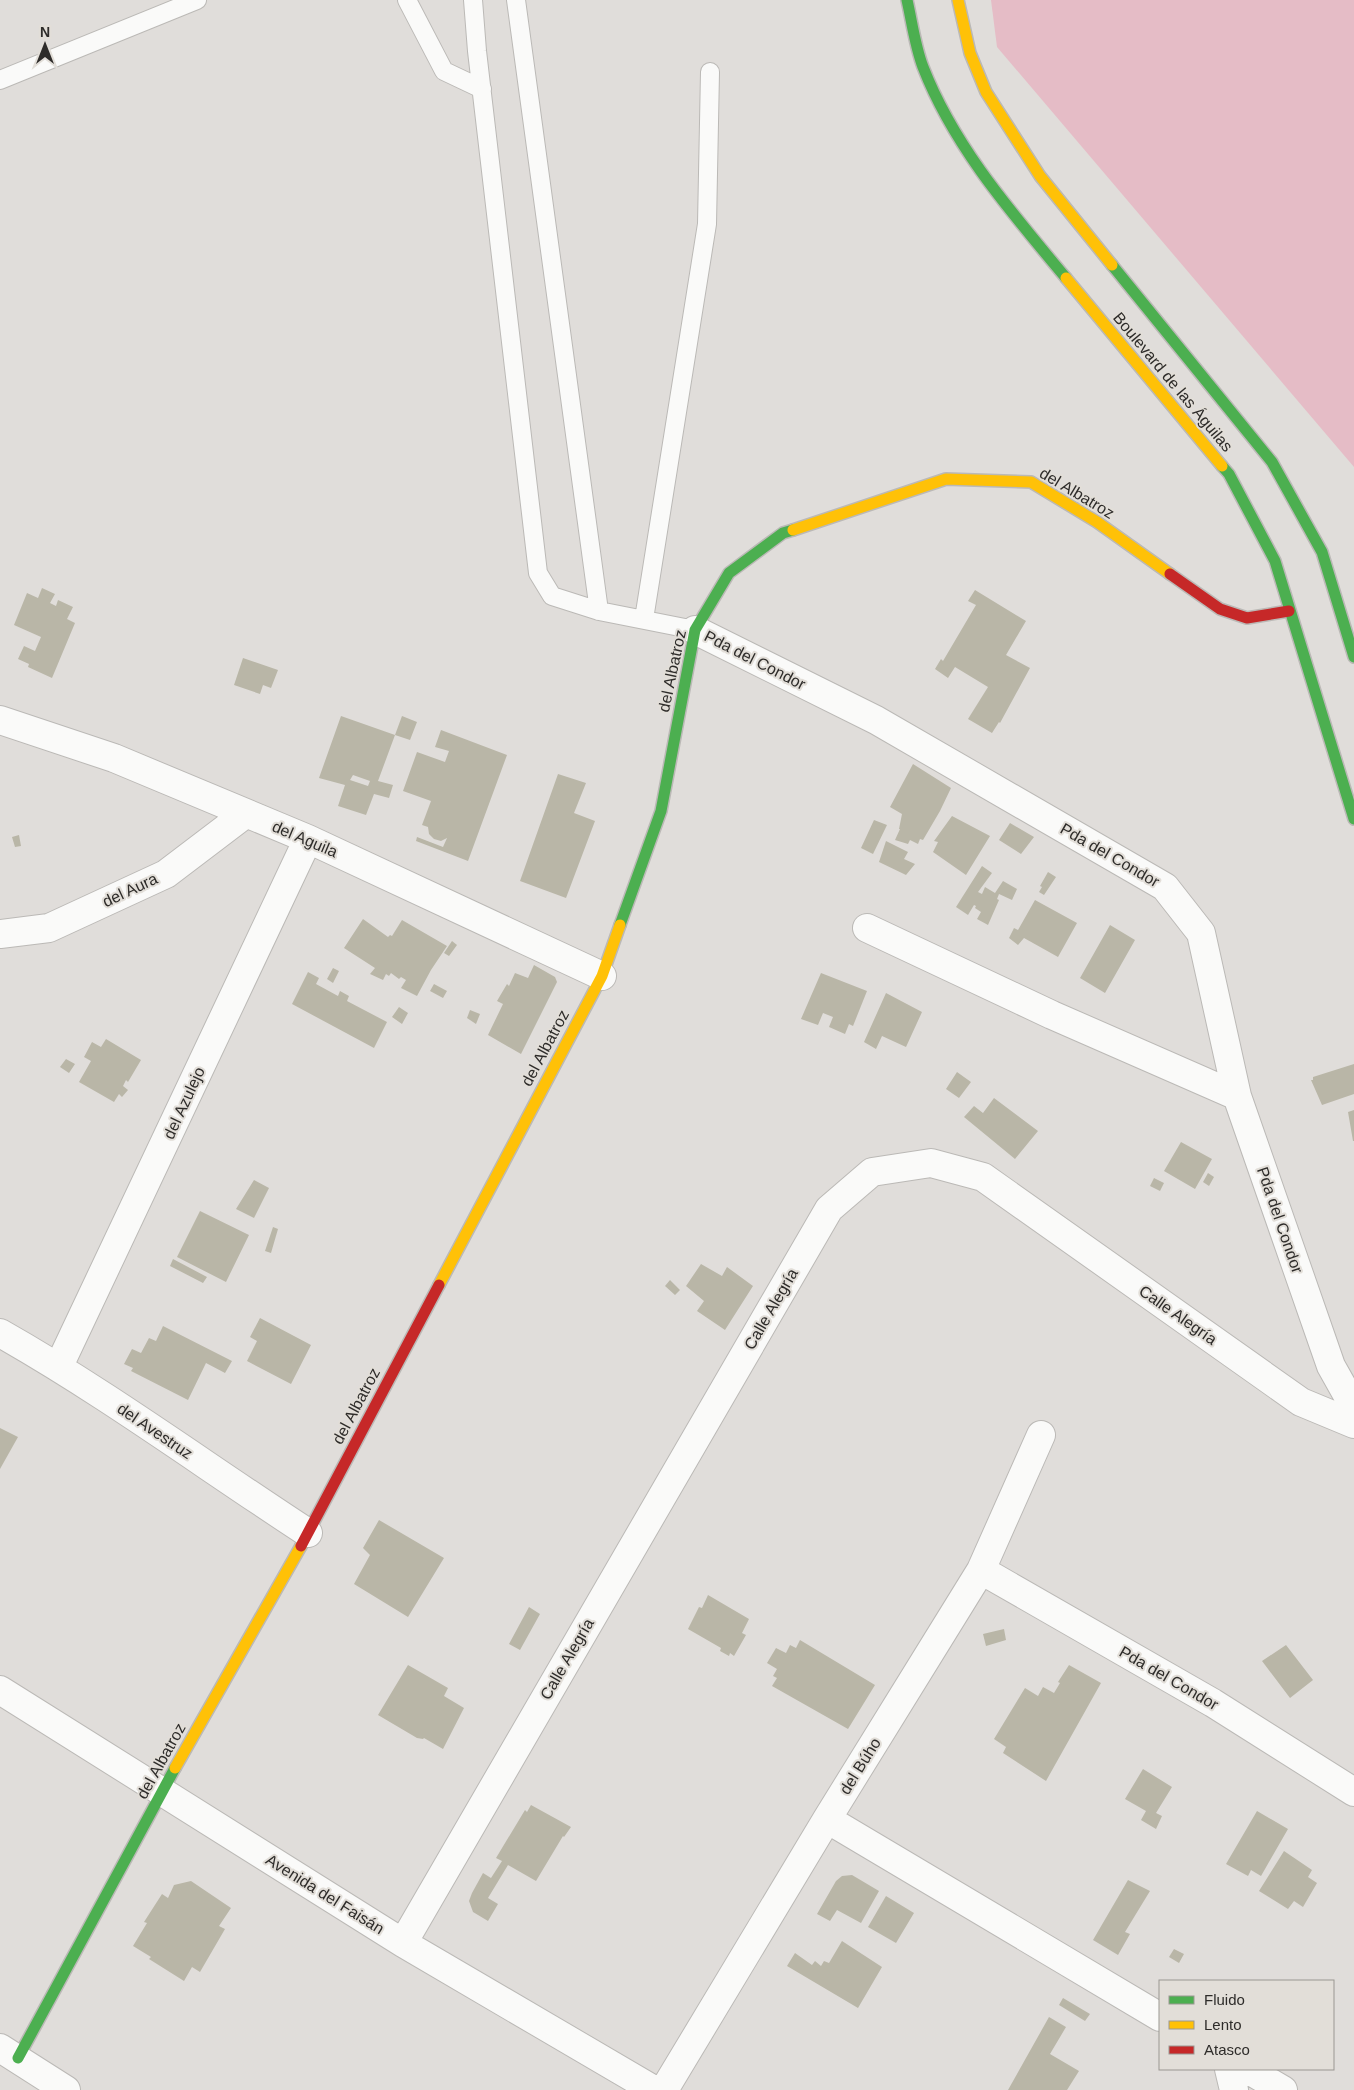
<svg xmlns="http://www.w3.org/2000/svg" width="1354" height="2090" font-family="Arial,sans-serif">
  <rect width="100%" height="100%" fill="#e0ddda"/>
  <path fill="#e5bcc6" d="M991,0H1354V467L997,47Z"/>
  <path fill="#b9b6a7" fill-rule="evenodd" d="M42,588L55,594L50,603L56,606L58,600L73,607L67,619L75,623L52,678L28,667L29,664L18,659L24,646L35,651L41,637L14,625L27,593L38,598Z
    M975,590L1026,621L1006,655L1030,668L1000,723L999,722L992,733L968,719L988,687L955,667L948,678L935,669L941,659L943,661L976,605L968,601Z
    M243,658L278,670L271,688L263,685L260,694L234,685Z
    M341,716L395,735L402,716L417,722L410,740L395,735L378,781L393,785L389,798L374,794L366,815L338,806L345,785L319,778ZM353,775L370,781L368,786L350,780Z
    M441,730L507,755L468,861L416,841L417,837L443,847L447,838L441,841L434,839L429,834L428,827L422,825L431,801L403,791L417,752L445,762L449,751L435,747Z
    M913,764L951,788L940,811L923,840L920,839L918,844L910,840L908,844L895,840L900,829H899L902,814L890,807Z
    M558,774L586,783L574,813L595,821L566,898L520,881Z
    M952,816L990,836L966,875L933,852L938,842L934,841Z
    M874,820L887,825L873,854L861,848Z
    M1010,823L1034,837L1021,854L999,840Z
    M19,835L21,846L15,847L12,837Z
    M886,841L908,852L904,859L915,864L906,875L879,862Z
    M982,866L992,873L978,892L982,894L985,887L995,893L1003,881L1017,889L1012,900L999,894L997,899L999,900L988,925L977,919L981,912L975,908L976,906L974,905L968,915L956,907Z
    M1048,872L1056,877L1044,895L1039,892L1042,887L1040,886Z
    M1035,900L1077,923L1058,957L1024,938L1018,945L1009,938L1014,928L1018,930Z
    M363,919L388,937L390,935L392,936L402,920L447,946L431,970L417,996L401,988L406,980L401,977L399,979L391,973L389,976L386,974L383,980L370,974L375,968L344,948Z
    M1110,925L1135,940L1105,993L1080,978Z
    M452,941L457,945L449,956L444,953Z
    M534,965L555,977L557,982L521,1054L488,1035L503,1004L497,1001L507,984L509,986L515,973L528,978Z
    M333,968L339,971L333,983L327,979Z
    M308,972L319,978L316,984L338,996L340,991L349,996L347,1001L387,1022L374,1048L292,1004Z
    M821,973L867,991L853,1026L849,1024L845,1034L829,1027L833,1017L823,1013L818,1025L801,1019Z
    M434,984L447,991L443,998L430,991Z
    M886,993L922,1012L906,1047L882,1036L876,1049L864,1042Z
    M399,1007L408,1013L402,1024L392,1017Z
    M470,1010L480,1014L476,1024L467,1018Z
    M106,1039L141,1060L128,1082L126,1080L123,1086L128,1090L122,1097L119,1094L114,1102L79,1082L91,1061L84,1057L92,1042L101,1047Z
    M66,1059L75,1064L69,1073L60,1067Z
    M1354,1064V1094L1322,1105L1311,1080H1313V1077Z
    M957,1072L971,1082L959,1098L946,1089Z
    M994,1098L1038,1131L1015,1159L964,1117L974,1106L983,1113Z
    M1354,1110V1141H1353L1348,1112Z
    M1181,1142L1212,1159L1195,1189L1164,1171Z
    M1208,1173L1214,1177L1209,1186L1203,1182Z
    M1154,1178L1164,1183L1160,1191L1150,1186Z
    M254,1180L269,1188L254,1218L236,1209Z
    M200,1211L249,1235L226,1282L177,1257Z
    M273,1227L278,1229L271,1253L265,1251Z
    M173,1259L207,1277L203,1283L170,1266Z
    M701,1264L722,1276L727,1267L753,1286L725,1330L697,1311L704,1301L686,1286Z
    M670,1280L680,1290L675,1295L665,1286Z
    M260,1318L311,1345L291,1384L247,1361L257,1341L250,1337Z
    M163,1326L232,1361L225,1373L206,1363L188,1400L131,1371L133,1368L124,1364L132,1349L141,1353L149,1338L156,1341Z
    M0,1428L18,1437L0,1469Z
    M379,1520L444,1558L408,1617L354,1584L370,1555L363,1548Z
    M708,1595L749,1619L742,1633L746,1635L734,1656L730,1653L729,1656L720,1651L721,1648L688,1629L699,1607L702,1608Z
    M529,1607L540,1614L520,1650L509,1644Z
    M1004,1629L1006,1640L986,1646L983,1634Z
    M800,1640L875,1685L848,1729L772,1686L777,1678L773,1676L777,1669L767,1663L776,1648L786,1653L790,1645L796,1648Z
    M1286,1645L1313,1680L1290,1698L1262,1661Z
    M408,1665L448,1688L444,1696L464,1708L443,1749L424,1738L423,1739L417,1738L378,1715Z
    M1069,1665L1101,1683L1046,1781L1003,1753L1006,1747L994,1739L1025,1688L1038,1696L1043,1687L1054,1693L1060,1683L1058,1682Z
    M1143,1769L1172,1787L1156,1813L1162,1816L1156,1829L1141,1820L1146,1811L1125,1799Z
    M531,1805L571,1827L564,1837L563,1836L536,1881L508,1865L488,1898L498,1904L488,1921L473,1912L469,1901L472,1893L483,1873L491,1878L502,1861L496,1858L525,1810L527,1812Z
    M1257,1811L1288,1829L1261,1876L1251,1870L1248,1876L1226,1864Z
    M1284,1851L1312,1870L1308,1877L1317,1883L1303,1907L1294,1901L1288,1909L1259,1891Z
    M852,1875L879,1891L861,1923L837,1910L830,1921L817,1914L836,1881L842,1876Z
    M1128,1880L1150,1891L1125,1932L1130,1934L1118,1955L1093,1940Z
    M191,1881L231,1908L219,1926L225,1929L200,1972L192,1967L184,1981L149,1959L151,1957L133,1946L147,1923L144,1922L162,1894L168,1898L174,1885Z
    M886,1896L914,1913L896,1943L868,1927Z
    M842,1941L882,1967L858,2008L787,1966L795,1953L812,1965L815,1961L821,1966L824,1961L829,1963Z
    M1174,1949L1184,1954L1179,1963L1169,1957Z
    M1063,1998L1090,2014L1085,2021L1059,2005Z
    M1049,2017L1066,2027L1050,2054L1079,2071L1067,2090H1008Z"/>
  <g fill="none" stroke-linecap="round" stroke-linejoin="round">
    <g stroke="#bbb9b6" stroke-width="20">
      <path id="lane" d="M407,0L444,71L482,89
        M473,0L477,51L538,573L552,596L599,611L695,630
        M516,0L599,611
        M0,80L197,0
        M644,619L707,224L710,72"/>
    </g>
    <g stroke="#bbb9b6" stroke-width="30">
      <path id="street" d="M695,630L876,720L1165,887L1201,933L1237,1096L1331,1366L1354,1407
        M0,720L114,758L308,839L602,976
        M867,928L1052,1015L1237,1096
        M0,934L49,928L166,874L245,814
        M0,1333C106,1393 205,1466 308,1533
        M59,1366L308,839
        M981,1570L1213,1703L1354,1792
        M0,1690L403,1943L654,2090
        M827,1819L1160,2017
        M403,1943L829,1209L872,1172L931,1163L983,1177L1301,1402L1354,1424
        M0,2048L66,2090
        M1229,2069L1234,2090
        M1247,2069L1283,2090
        M664,2090L827,1819L981,1570L1041,1435"/>
    </g>
    <g stroke="#bbb9b6" stroke-width="14">
      <path id="fast" d="M907,0C912,22 915,46 923,67C954,147 1012,213 1066,278
        M1112,265L1272,462L1322,552L1354,657
        M1222,466L1229,474L1275,561L1354,819
        M620,925L661,811L695,630L729,573L783,533L793,530
        M18,2058L175,1768"/>
    </g>
    <g stroke="#bbb9b6" stroke-width="14">
      <path id="slow" d="M958,0L970,53L986,92L1040,176L1112,265
        M1066,278L1222,466
        M793,530L946,479L1031,482L1097,522L1170,574
        M439,1285L602,976L620,925
        M175,1768L301,1546"/>
    </g>
    <g stroke="#bbb9b6" stroke-width="14">
      <path id="jam" d="M1170,574L1220,609L1247,618L1289,611
        M301,1546L439,1285"/>
    </g>
    <use href="#lane" stroke="#fafaf9" stroke-width="18"/>
    <use href="#street" stroke="#fafaf9" stroke-width="28"/>
    <use href="#fast" stroke="#4caf50" stroke-width="11"/>
    <use href="#slow" stroke="#ffc107" stroke-width="11"/>
    <use href="#jam" stroke="#c62828" stroke-width="11"/>
  </g>
  <g text-anchor="middle" dominant-baseline="central" stroke-width="4" stroke-linejoin="round" paint-order="stroke">
    <g font-size="16" fill="#2e2c2a" stroke="#e2ded8">
      <text transform="translate(1173 382) rotate(50)">Boulevard de las Águilas</text>
      <text transform="translate(1077 493) rotate(31)">del Albatroz</text>
      <text transform="translate(755 660) rotate(27)">Pda del Condor</text>
      <text transform="translate(672 671) rotate(-78)">del Albatroz</text>
      <text transform="translate(305 839) rotate(23)">del Aguila</text>
      <text transform="translate(1110 855) rotate(30)">Pda del Condor</text>
      <text transform="translate(130 890) rotate(-25)">del Aura</text>
      <text transform="translate(545 1048) rotate(-62)">del Albatroz</text>
      <text transform="translate(184 1103) rotate(-65)">del Azulejo</text>
      <text transform="translate(1280 1220) rotate(71)">Pda del Condor</text>
      <text transform="translate(771 1309) rotate(-60)">Calle Alegría</text>
      <text transform="translate(1178 1315) rotate(35)">Calle Alegría</text>
      <text transform="translate(356 1406) rotate(-62)">del Albatroz</text>
      <text transform="translate(155 1431) rotate(34)">del Avestruz</text>
      <text transform="translate(567 1659) rotate(-60)">Calle Alegría</text>
      <text transform="translate(1169 1678) rotate(30)">Pda del Condor</text>
      <text transform="translate(161 1761) rotate(-61)">del Albatroz</text>
      <text transform="translate(860 1766) rotate(-58)">del Búho</text>
      <text transform="translate(325 1894) rotate(32)">Avenida del Faisán</text>
    </g>
  </g>
  <rect x="1159" y="1980" width="175" height="90" fill="#e2ded8" stroke="#9a9792"/>
  <rect x="1169" y="1996" width="25" height="8" fill="#4caf50" stroke="#9a9792"/>
  <text x="1204" y="2005" font-size="15" fill="#2e2c2a">Fluido</text>
  <rect x="1169" y="2021" width="25" height="8" fill="#ffc107" stroke="#9a9792"/>
  <text x="1204" y="2030" font-size="15" fill="#2e2c2a">Lento</text>
  <rect x="1169" y="2046" width="25" height="8" fill="#c62828" stroke="#9a9792"/>
  <text x="1204" y="2055" font-size="15" fill="#2e2c2a">Atasco</text>
  <g transform="translate(45 45)" stroke="#e2ded8" stroke-width="4" paint-order="stroke">
  <path d="M0-4L9 19L0 12L-9 19Z" fill="#2e2c2a"/>
  <text y="-8" font-size="14" font-weight="bold" text-anchor="middle" fill="#2e2c2a">N</text>
  </g>
</svg>
